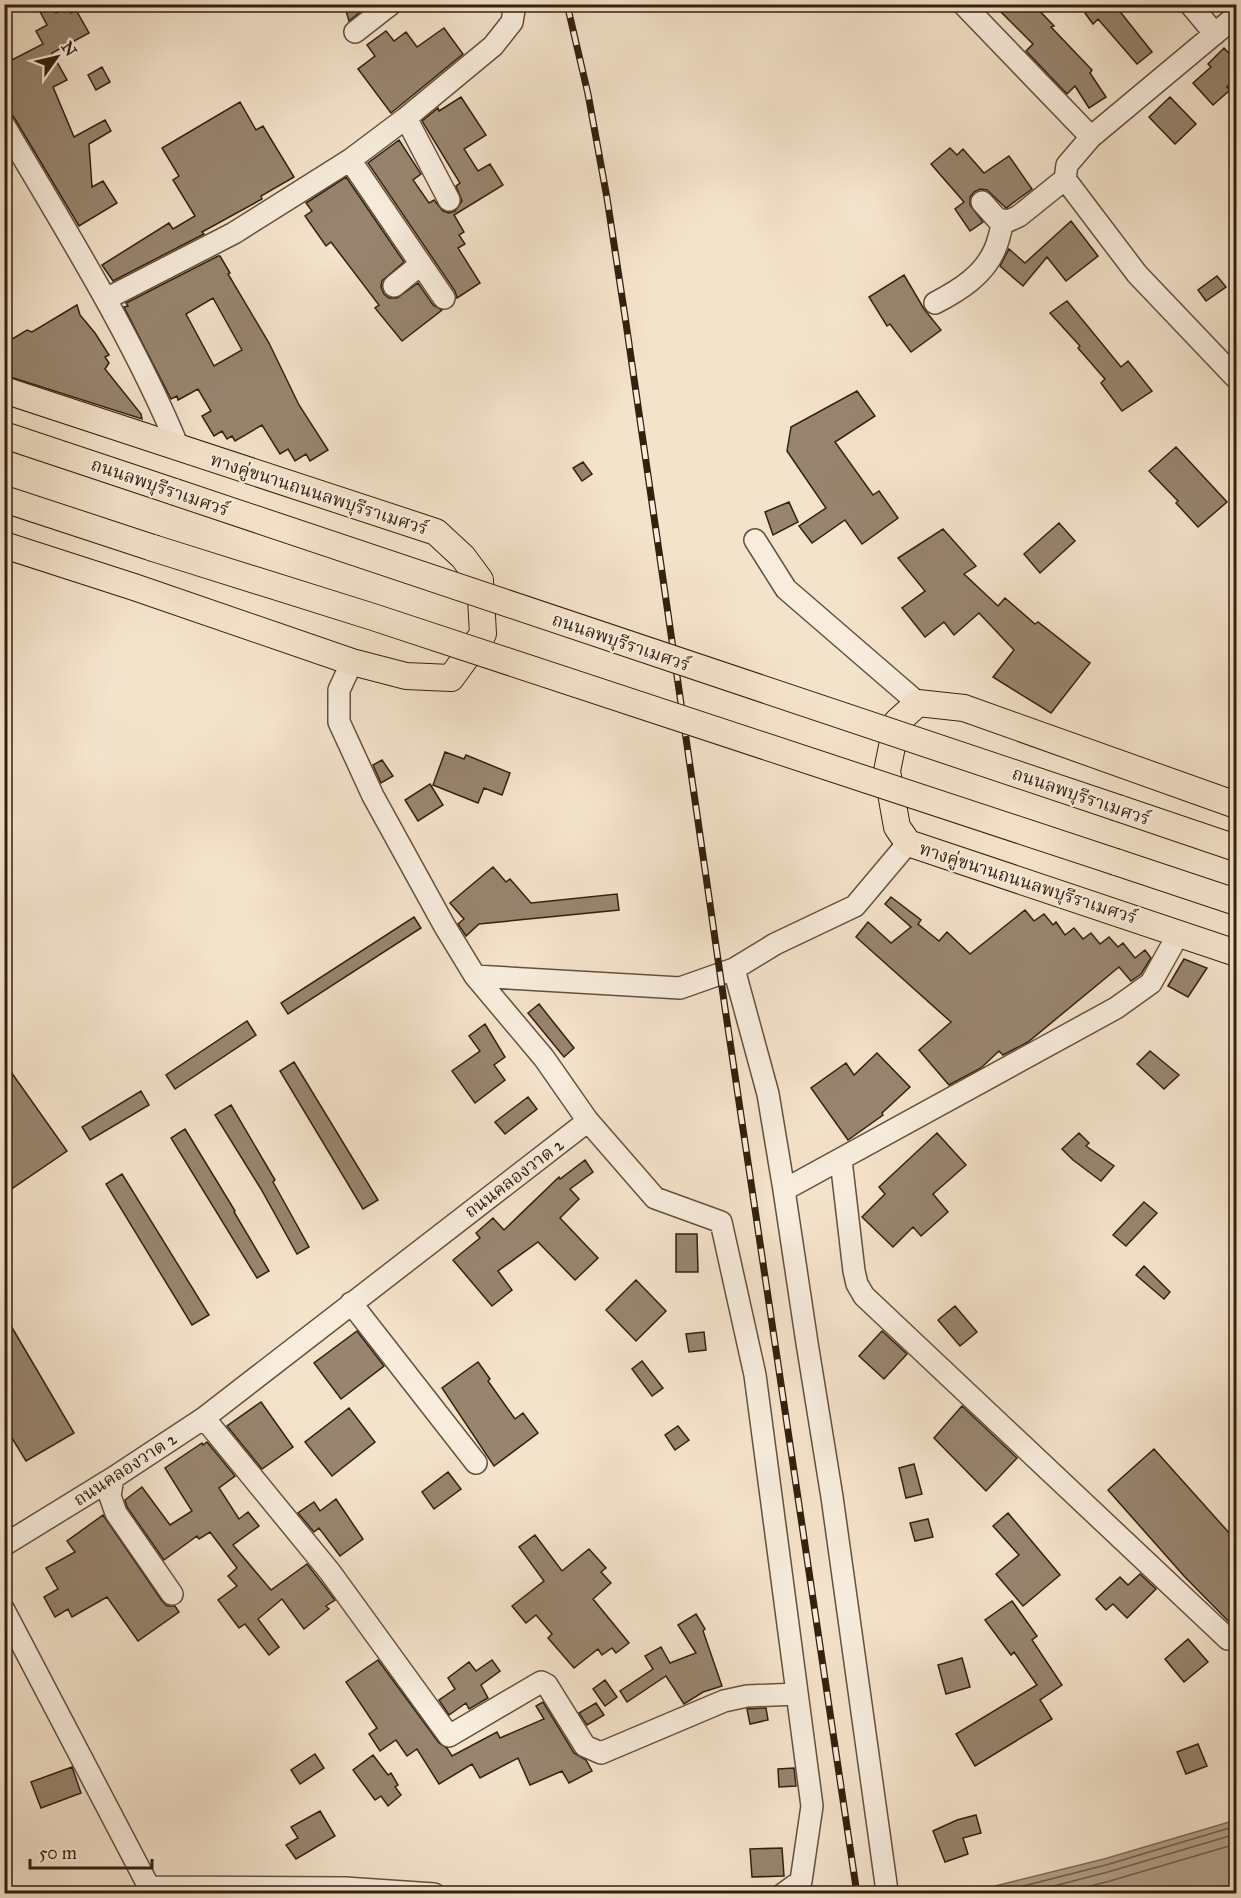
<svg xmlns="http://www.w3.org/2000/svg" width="1241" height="1898" font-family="'IM FELL Great Primer','Noto Serif Thai',serif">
  <rect width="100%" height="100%" fill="#f4e3cb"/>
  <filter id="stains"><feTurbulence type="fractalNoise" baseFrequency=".00333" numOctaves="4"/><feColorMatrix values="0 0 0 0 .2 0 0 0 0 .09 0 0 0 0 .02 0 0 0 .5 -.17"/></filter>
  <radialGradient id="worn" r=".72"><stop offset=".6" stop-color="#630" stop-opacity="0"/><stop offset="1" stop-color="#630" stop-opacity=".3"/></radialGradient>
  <path fill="#b3a18a" stroke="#806d58" stroke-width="1.5" d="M1236,1820V1893H967L1104,1859Z"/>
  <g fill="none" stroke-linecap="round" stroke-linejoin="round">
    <path stroke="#74604b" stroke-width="1.5" d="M992,1894L1106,1865L1236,1826
      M1023,1894L1108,1872L1236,1834
      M1060,1894L1110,1881L1236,1844"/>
  </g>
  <path fill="#98856f" stroke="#34200c" stroke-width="1.5" fill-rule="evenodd" d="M36,4H51L56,13L67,6L71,13L76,10L89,33L52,53L67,80L53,87L74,137L105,120L111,131L89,144L92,187L103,181L117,203L79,226L15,119L10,112H4V64L43,44L36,31L47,25Z
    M344,4H370L349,21Z
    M993,4H1033L1054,26L1051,27L1092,70L1090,73L1106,97L1089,108L1075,86L1067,94L1026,51L1033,44Z
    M1095,4H1114L1152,52L1137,64L1098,19L1093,24L1085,13Z
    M444,28L463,54L391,113L358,69L375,56L367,45L386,31L394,41L406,32L417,47Z
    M1224,48L1236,61V78L1227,87L1230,90L1213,105L1193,83L1211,67L1208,64Z
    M102,67L110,82L96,90L88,75Z
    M461,97L486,135L464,149L478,171L490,164L503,185L454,215L464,232L459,235L465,244L458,248L480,283L457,298L455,291L368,163L399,140L421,174L413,180L429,203L434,200L443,211L449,213L455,211L462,201L456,186L460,183L422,121L438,108L439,111Z
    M1170,97L1196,124L1175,144L1149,117Z
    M240,102L256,130L263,126L294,177L261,196L262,199L202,232L204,234L113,281L102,265L169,223L173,229L195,216L173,180L179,176L162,148Z
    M950,148L957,155L963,149L984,173L1009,156L1032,189L1006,208L987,190L980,189L974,192L970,197V205L983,222L970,231L955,209L964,202L931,164Z
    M346,177L404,262L382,281L381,287L384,294L389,298H397L418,283L433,305L442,310L402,341L375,308L379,305L331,242L326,246L305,216L312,211L306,203Z
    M1071,221L1098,256L1066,281L1047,257L1023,286L1000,266L1009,249L1025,263Z
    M218,256H220L230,273L228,274L269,343L299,405L328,450L310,461L306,454L295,461L288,449L280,454L262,425L235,441L232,436L227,439L222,431L214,436L202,416L211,411L198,389L178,400L177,396L171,399L124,307L128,306L126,303ZM213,298L242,350L214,366L186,314Z
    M904,275L924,309L941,330L911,352L890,324L887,326L869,297Z
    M1217,276L1226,287L1206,301L1198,290Z
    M1067,301L1121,367L1128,361L1152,391L1122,411L1101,383L1105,379L1078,348L1080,346L1050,313Z
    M77,305L80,315L95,333L109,355L105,357L109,363L105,369L141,414L142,419L4,375V344L27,330L32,332Z
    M857,391L875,416L835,442L873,495L879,491L898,518L862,544L845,520L812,543L799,526L826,508L787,451L791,427Z
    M1176,447L1227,502L1198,527L1176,503L1178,501L1149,471Z
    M583,462L592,474L582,481L573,468Z
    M789,502L798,522L773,535L765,512Z
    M1059,523L1075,541L1040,573L1024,554Z
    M943,529L976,566L964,574L998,606L1005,598L1035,624L1038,622L1090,663L1051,713L993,677L1014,650L979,613L954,635L944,622L925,637L902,608L925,591L898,558Z
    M445,752L464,759L466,755L510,773L502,795L484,788L478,803L433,785Z
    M382,760L393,776L381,783L373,765Z
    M430,784L443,805L418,821L405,800Z
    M493,867L506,882L510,879L531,903L617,894L619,910L479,924L466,936L458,924L464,919L450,903Z
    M891,897L921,920L918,924L939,941L947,932L970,954L1025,910L1034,921L1044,914L1053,925L1056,922L1065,935L1074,928L1083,939L1091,933L1100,944L1109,937L1118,947L1123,943L1135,958L1145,950L1151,958L1141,974L1131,981L1119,967L1028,1042L1003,1055L999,1051L981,1068L949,1085L919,1050L951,1022L856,937L868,922L891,943L911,927L885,904Z
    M414,917L421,928L288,1014L281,1003Z
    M1184,959L1207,968L1188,997L1168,986Z
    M539,1004L574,1048L564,1057L528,1013Z
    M247,1021L256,1035L175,1089L166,1075Z
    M485,1024L505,1057L494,1065L505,1080L475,1103L452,1071L480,1051L469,1036Z
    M1150,1051L1179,1075L1164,1089L1137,1064Z
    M877,1053L910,1087L882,1113L883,1115L848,1140L811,1088L846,1063L854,1075Z
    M4,1062L67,1151L4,1194Z
    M294,1062L378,1200L363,1209L280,1071Z
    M141,1091L149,1105L90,1140L82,1127Z
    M528,1097L537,1109L505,1134L495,1122Z
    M231,1105L275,1180L273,1182L309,1247L297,1254L261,1189L215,1115Z
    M185,1129L235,1211L234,1212L269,1271L257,1278L171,1138Z
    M937,1133L966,1165L933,1194L948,1212L921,1236L913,1227L893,1247L862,1217L885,1194L879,1187Z
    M1079,1133L1089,1143L1086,1146L1114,1166L1101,1181L1073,1160L1062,1149Z
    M585,1160L593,1172L570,1189L579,1199L560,1218L598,1258L575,1280L538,1242L498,1271L512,1290L492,1306L453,1260L480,1238L476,1233L493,1218L504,1230L559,1177L560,1179Z
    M122,1174L209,1315L192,1325L106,1184Z
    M1144,1202L1157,1213L1126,1246L1113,1235Z
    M676,1234H697L698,1272H676Z
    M1144,1266L1170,1292L1164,1299L1136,1275Z
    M636,1280L666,1311L636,1341L606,1310Z
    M955,1306L977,1332L960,1346L938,1320Z
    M4,1314L74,1433L26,1461L4,1425Z
    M357,1331L384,1366L341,1399L314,1363Z
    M882,1331L907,1354L884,1379L859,1356Z
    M704,1332L706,1350L689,1352L686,1334Z
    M642,1361L663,1388L652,1396L632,1369Z
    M478,1362L490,1379L488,1381L515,1419L523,1413L538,1433L494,1466L442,1388Z
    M261,1402L293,1447L262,1469L227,1426Z
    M962,1406L1017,1458L986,1491L934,1438Z
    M349,1408L375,1442L332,1476L305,1442Z
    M678,1426L689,1440L675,1450L665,1435Z
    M207,1442L235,1476L219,1488L239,1519L248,1512L259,1526L233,1545L271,1590L307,1564L335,1600L326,1606L329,1609L304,1629L282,1599L258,1619L279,1647L269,1655L245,1624L239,1628L218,1600L237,1586L228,1576L237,1568L210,1532L199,1539L197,1536L164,1560L127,1507L125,1500L142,1487L170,1525L192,1511L165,1468L202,1443L203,1445Z
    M1154,1449L1231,1535L1236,1530V1629L1184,1576L1108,1490Z
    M914,1464L922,1494L906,1498L899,1468Z
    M448,1472L461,1489L434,1509L422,1492Z
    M336,1499L363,1539L340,1556L319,1528L314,1532L298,1513L314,1502L320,1511Z
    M1008,1513L1060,1575L1023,1606L996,1574L1019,1555L993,1526Z
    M103,1515L162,1601L167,1606H175L179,1612L138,1641L107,1597L72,1617L68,1609L55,1617L44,1597L58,1589L46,1568L75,1552L67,1541Z
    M928,1519L933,1537L915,1541L910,1523Z
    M535,1535L562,1571L589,1549L606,1568L601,1572L611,1583L593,1599L629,1643L616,1653L612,1648L602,1655L598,1649L574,1668L548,1638L552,1634L536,1615L526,1623L512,1606L544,1581L519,1547Z
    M1140,1574L1156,1589L1127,1618L1113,1604L1106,1610L1096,1599L1120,1577L1128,1585Z
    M1012,1601L1037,1636L1032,1640L1062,1685L1040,1700L1052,1719L975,1766L956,1734L1037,1685L1014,1652L1011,1655L985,1620Z
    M696,1614L705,1629L703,1631L722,1686L703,1692L684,1704L666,1676L627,1702L620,1691L653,1669L645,1656L661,1647L670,1663L696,1653L678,1625Z
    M1188,1639L1208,1662L1184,1682L1165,1659Z
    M962,1658L970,1687L946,1694L938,1665Z
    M378,1660L439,1743L447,1748L452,1756L497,1732L500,1738L544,1719L536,1706L543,1702L574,1753L586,1760L592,1771L569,1783L562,1771L530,1785L518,1758L480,1778L472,1764L439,1784L417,1749L407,1756L396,1740L380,1751L369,1734L377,1728L346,1682Z
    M492,1660L500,1671L481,1685L488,1698L469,1709L466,1703L449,1715L439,1700L455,1689L448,1678L469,1662L476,1671Z
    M605,1680L617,1697L605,1706L593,1689Z
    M596,1703L604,1715L587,1725L579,1713Z
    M766,1708L768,1720L750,1724L747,1709Z
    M1198,1744L1207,1766L1186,1774L1177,1752Z
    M315,1754L324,1768L300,1784L291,1770Z
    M373,1755L388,1775L391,1773L398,1785L395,1787L401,1795L388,1806L381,1796L375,1800L353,1770Z
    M72,1767L81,1793L41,1808L31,1782Z
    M794,1768L796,1786L779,1787L778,1769Z
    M320,1811L335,1836L296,1859L286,1845L298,1838L291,1827Z
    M976,1815L981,1833L963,1838L968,1854L945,1862L933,1831L957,1820Z
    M782,1848L784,1876L752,1877L750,1849Z"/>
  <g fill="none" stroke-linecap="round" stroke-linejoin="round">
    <g stroke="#64513c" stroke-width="24">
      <path id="minor" d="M963,4L1091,137
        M1190,4L1215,34
        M1236,16L1091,137L1067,165L1065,179L1137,274L1236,378
        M355,32L391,4
        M406,118L449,200
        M4,125C66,231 132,335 179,449
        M350,160L444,298
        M982,202L998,220L1008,221L1019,216L1065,179
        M394,286L421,264
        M106,299L234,233L350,160L406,118L493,46L512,22L515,4
        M935,303C960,290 984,275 995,249C999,240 1001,230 1003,220
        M755,540L786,589L918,703
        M734,969L768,1094L784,1190L1116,1008L1151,983L1179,933
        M475,976L680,988L734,969L775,944L855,906L908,843
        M588,1121L655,1198L721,1222L755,1375L812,1806L801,1881L783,1894
        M841,1160L854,1271L857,1284L864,1296L1228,1639
        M784,1190L807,1343L832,1497L887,1891
        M351,1303L476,1463
        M204,1418L330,1572L449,1736L541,1682L547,1685L585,1746L601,1753L724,1701L747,1696L797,1694
        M113,1478L110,1496L116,1513L172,1594
        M4,1545L113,1478L204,1418L588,1121L544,1058L475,976L444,925L373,796L339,722V690L352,662
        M4,1610L149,1887L345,1888L434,1894"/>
    </g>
    <g stroke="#34200c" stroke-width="28">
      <path id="major" d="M4,390L436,532L463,557L480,580L483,634L451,678L406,676L352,662L134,587L4,545
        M4,435L175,492
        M4,499L153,548
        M1236,805L964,708L918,703L897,722L887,771L897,827L908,843L1236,953
        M1118,808L1236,848
        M1116,862L1236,902"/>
    </g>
    <use href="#minor" stroke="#f8eddd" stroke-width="21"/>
    <use href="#major" stroke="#f4e3cb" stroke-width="26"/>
    <g stroke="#34200c" stroke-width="7">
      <path id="rail" d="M567,4L588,94L607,198L626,323L725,1008L857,1894"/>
    </g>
    <use href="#rail" stroke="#f8eddd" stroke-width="4.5" stroke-dasharray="14" stroke-linecap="butt"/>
    <g stroke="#34200c" stroke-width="28" stroke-linecap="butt">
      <path id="major-bridge" d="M175,492L1118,808
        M153,548L373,617L1116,862"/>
    </g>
    <use href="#major-bridge" stroke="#f4e3cb" stroke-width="26"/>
  </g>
  <g text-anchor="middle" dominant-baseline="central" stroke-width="4.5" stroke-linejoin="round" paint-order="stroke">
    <g font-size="18" fill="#34200c" stroke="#f8eddd">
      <text transform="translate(160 487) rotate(19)">ถนนลพบุรีราเมศวร์</text>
      <text transform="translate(319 494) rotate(18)">ทางคู่ขนานถนนลพบุรีราเมศวร์</text>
      <text transform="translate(621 642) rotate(19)">ถนนลพบุรีราเมศวร์</text>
      <text transform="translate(1081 796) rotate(19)">ถนนลพบุรีราเมศวร์</text>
      <text transform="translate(1028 883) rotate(18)">ทางคู่ขนานถนนลพบุรีราเมศวร์</text>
      <text transform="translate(514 1178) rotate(-37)">ถนนคลองวาด 2</text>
      <text transform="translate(125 1469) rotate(-33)">ถนนคลองวาด 2</text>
    </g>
  </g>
  <rect width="1241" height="1898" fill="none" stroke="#f4e3cb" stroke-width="24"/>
  <rect x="6" y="6" width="1229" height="1886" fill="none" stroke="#34200c" stroke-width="3"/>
  <rect x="12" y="12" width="1217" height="1874" fill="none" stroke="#34200c" stroke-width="1.5"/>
  <g transform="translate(57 57) rotate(56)" stroke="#f8eddd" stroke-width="4.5" paint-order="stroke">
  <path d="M0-4.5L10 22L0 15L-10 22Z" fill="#34200c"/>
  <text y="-9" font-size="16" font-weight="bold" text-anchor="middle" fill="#34200c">N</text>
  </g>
  <path d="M30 1859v9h122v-9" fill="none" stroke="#34200c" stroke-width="3"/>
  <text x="39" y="1859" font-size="18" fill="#34200c" stroke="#f8eddd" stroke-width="4.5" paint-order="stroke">50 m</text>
  <rect width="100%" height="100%" filter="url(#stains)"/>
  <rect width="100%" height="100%" fill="url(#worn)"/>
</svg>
